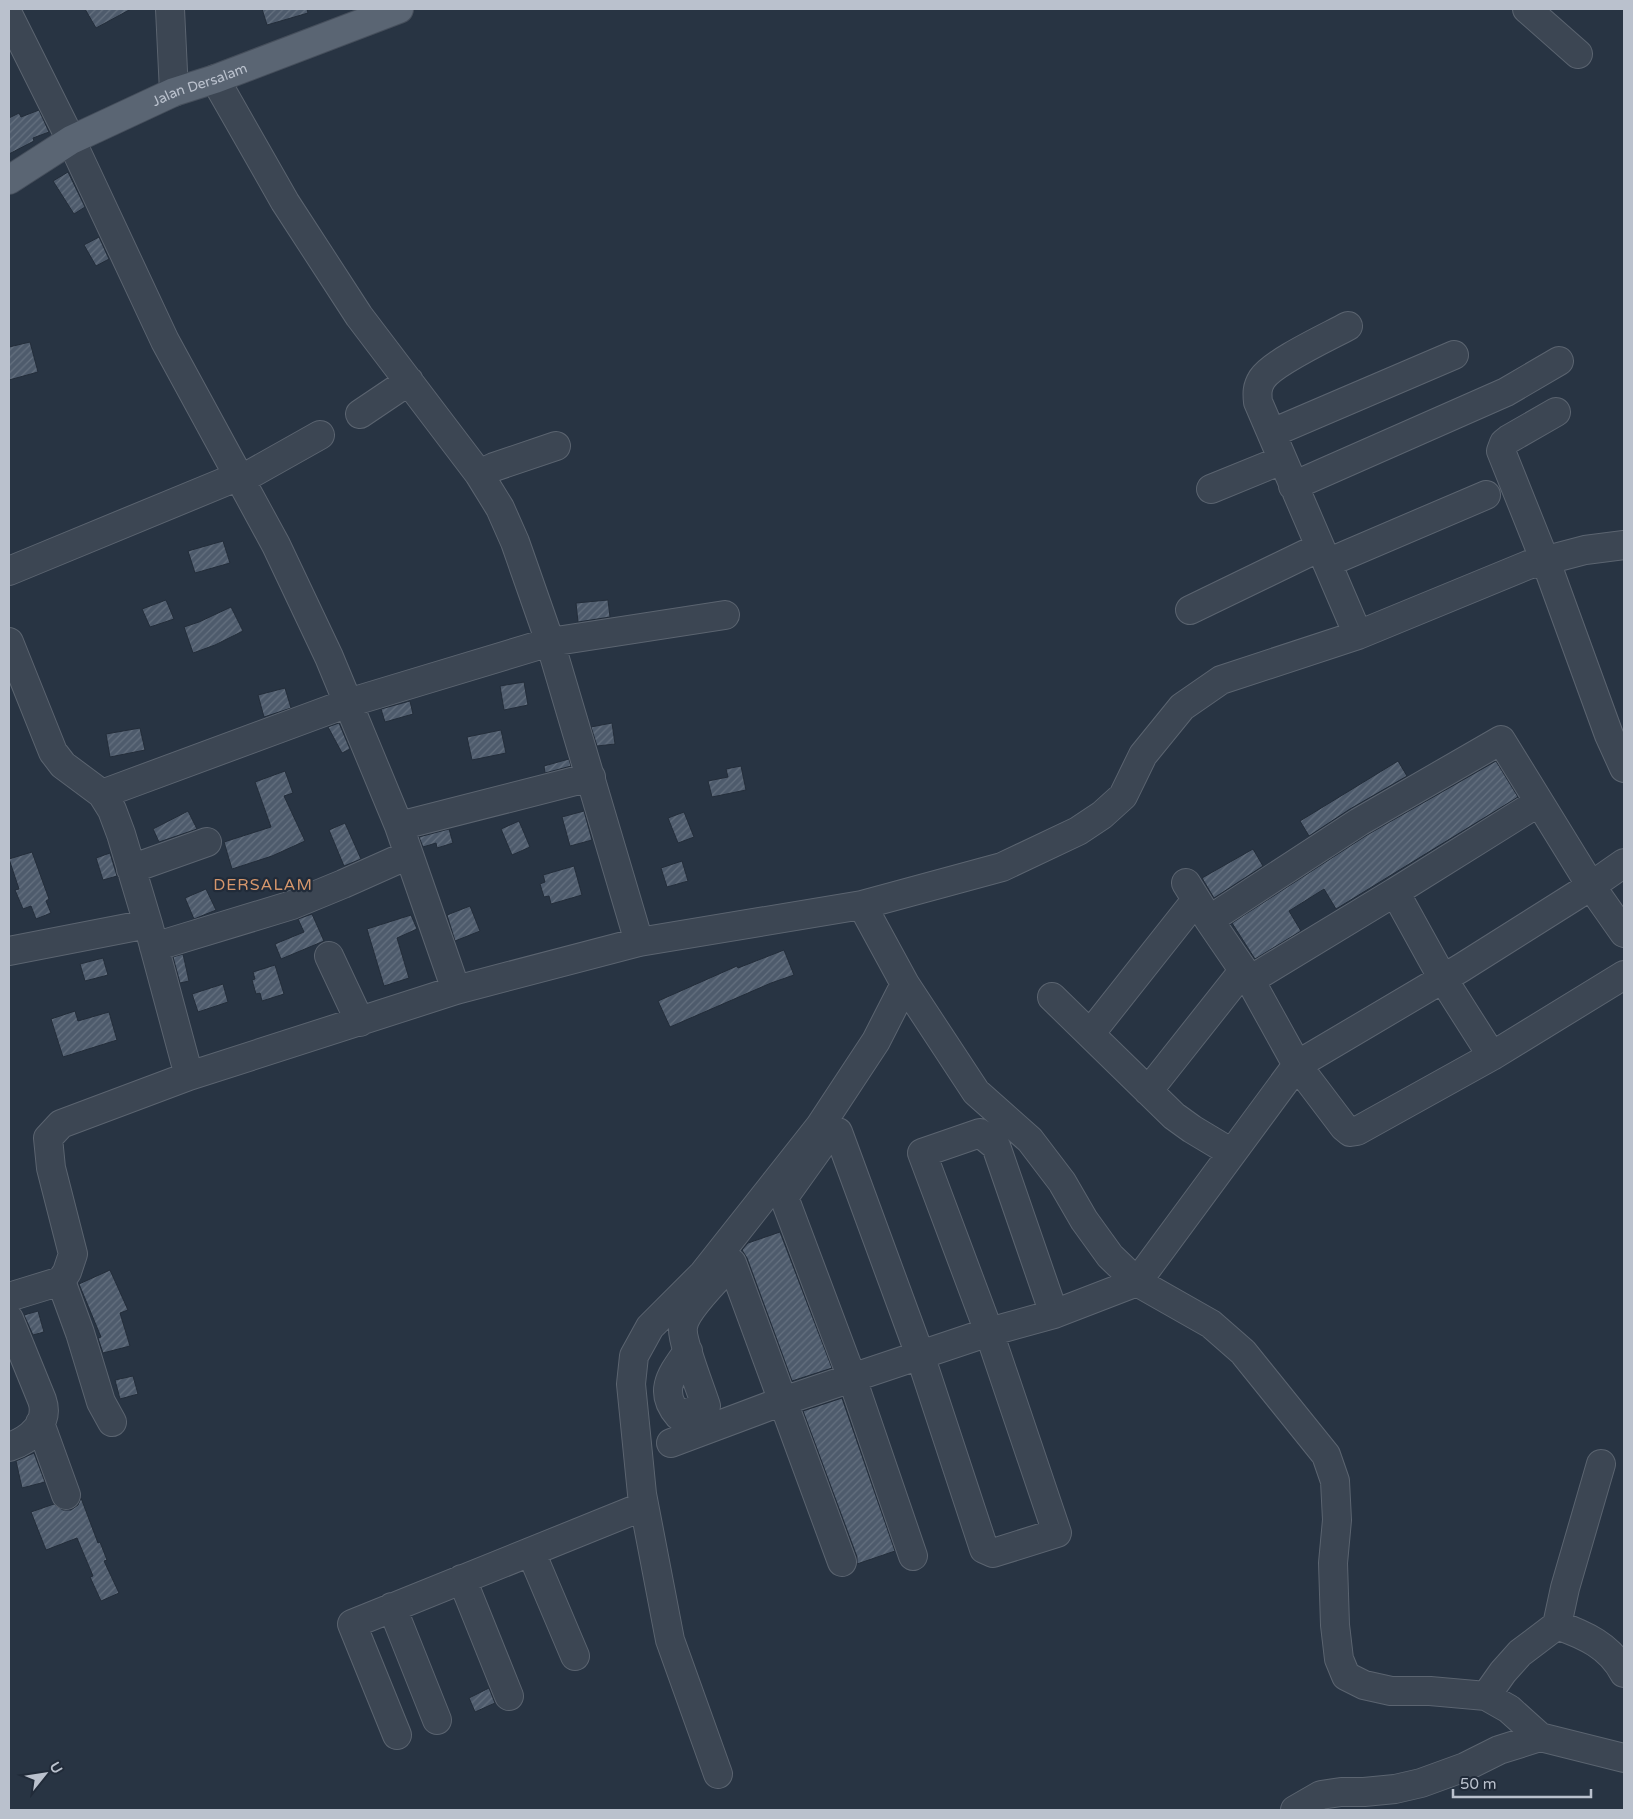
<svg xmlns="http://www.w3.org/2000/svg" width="1633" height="1819" font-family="'Varela Round',sans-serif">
  <defs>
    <pattern id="building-hatch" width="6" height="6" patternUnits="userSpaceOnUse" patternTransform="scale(1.25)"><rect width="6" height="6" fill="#4e5b6c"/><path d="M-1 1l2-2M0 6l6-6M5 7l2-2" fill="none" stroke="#657180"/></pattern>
  </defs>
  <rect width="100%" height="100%" fill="#283443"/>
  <path fill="url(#building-hatch)" stroke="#232d3a" d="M85,9H131L96,28Z
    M262,9H307L308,13L267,25Z
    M39,110L49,132L33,138L34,141L9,154V118L19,113L21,117Z
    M68,172L85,207L74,214L53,181Z
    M99,237L109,259L96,266L84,245Z
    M30,342L38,372L9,380V347Z
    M223,541L230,563L195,573L188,551Z
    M166,600L174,619L150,627L142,609Z
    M608,600L610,617L578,622L576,603Z
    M231,607L243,631L215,645L193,653L184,627L199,622Z
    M524,682L528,705L504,710L500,686Z
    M285,688L291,708L264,717L258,695Z
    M410,701L413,714L385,722L381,709Z
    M339,723L350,749L342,753L328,727Z
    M612,723L615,744L597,746L591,727Z
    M140,728L145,750L110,757L106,734Z
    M501,730L506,753L472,760L467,737Z
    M569,759L571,766L545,773L544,766Z
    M1398,761L1407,776L1350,809L1309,836L1300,821Z
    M1496,761L1518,797L1336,909L1324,889L1289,911L1301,931L1255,959L1232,923L1367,835Z
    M741,766L746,790L712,797L708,781L728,777L726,769Z
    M285,771L293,793L284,796L305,841L272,856L232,869L224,842L271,827L255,782Z
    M188,811L197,829L159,842L153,829Z
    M584,811L592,840L570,846L562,817Z
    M684,812L694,837L678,843L668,818Z
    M519,821L530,847L512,855L501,829Z
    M345,823L361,859L344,866L329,830Z
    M449,829L453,843L437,848L436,843L423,847L419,837Z
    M1253,849L1263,866L1214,898L1202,878Z
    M32,852L49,899L46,901L51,913L36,919L31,906L23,909L15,890L19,889L9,859Z
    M110,853L117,876L103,880L96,858Z
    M682,861L688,881L667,887L661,868Z
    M574,866L582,895L551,904L549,896L544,897L540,884L545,882L543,875Z
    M206,889L216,910L194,919L185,898Z
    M470,906L480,931L455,941L447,915Z
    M312,914L324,941L281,959L275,944L304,932L298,919Z
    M411,915L417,929L397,938L409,978L384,986L367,929Z
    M784,950L794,975L771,983L670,1027L658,1001L737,966L738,968Z
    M183,954L189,981L180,983L173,957Z
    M103,958L108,975L85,981L80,964Z
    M275,965L284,994L262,1001L260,993L256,994L252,980L255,979L253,972Z
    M223,984L228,1002L198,1012L192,994Z
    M75,1011L78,1021L109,1012L117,1040L63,1057L51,1019Z
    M780,1232L832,1368L792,1381L747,1258L742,1250L748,1243Z
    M110,1270L128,1310L120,1313L130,1346L103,1353L98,1338L101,1337L79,1284Z
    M38,1311L44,1332L33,1335L24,1315Z
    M133,1376L138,1394L120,1399L115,1380Z
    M842,1398L895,1551L857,1564V1557L803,1411Z
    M34,1453L45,1482L22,1488L16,1461Z
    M81,1498L98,1543L100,1542L107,1560L104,1561L119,1593L101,1601L90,1577L93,1576L77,1538L46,1550L31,1512L54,1504L63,1510H71L78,1505Z
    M489,1688L495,1703L475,1712L469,1698Z"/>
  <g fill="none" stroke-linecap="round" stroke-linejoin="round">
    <g stroke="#5b6470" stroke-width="30">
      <path id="minor" d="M170,9L174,92
        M1527,9L1578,54
        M9,16L71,140L165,341L276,545L329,657L399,826L456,990
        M215,79L285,202L359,316L479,474L500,508L515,542L550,642L639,942
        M1348,326C1328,337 1273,362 1262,379C1257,387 1257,393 1258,402L1358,635
        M360,414L409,381
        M1272,433L1454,355
        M479,474L494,467L556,446
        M240,480L320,435
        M1293,486L1506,392L1559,361
        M1211,489L1282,460
        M1624,545L1585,550L1528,565L1358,635L1221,680L1182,707L1143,755L1123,796L1102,815L1078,831L1002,867L862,905L905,984L976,1092L1030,1140L1062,1182L1084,1220L1110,1256L1137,1282L1211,1324L1243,1352L1326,1455L1335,1481L1337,1520L1333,1563L1335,1625L1339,1659L1346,1676L1364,1685L1391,1691H1430L1486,1696L1509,1709L1540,1737L1624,1758
        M1545,561L1501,451L1504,443L1509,439L1556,412
        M1327,563L1486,495
        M1549,570L1609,735L1624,768
        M9,571L239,476
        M1190,610L1320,547
        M9,642L53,752L63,765L102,794L112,810L121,834L148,924L189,1076
        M102,794L348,703L550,642L725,615
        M399,826L591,777
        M131,869L207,842
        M1186,883L1209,920L1250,980L1297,1065L1344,1127L1350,1132L1357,1131L1492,1056L1624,975
        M1395,892L1539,802
        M1209,920L1359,822L1501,740L1591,886L1624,933
        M154,947L292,905L343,884L408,855
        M9,951L148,924
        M329,956L360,1022
        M1250,980L1395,892L1443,979L1492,1056
        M1052,997L1174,1116L1192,1129L1232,1153
        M1090,1034L1196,900
        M1148,1091L1243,971
        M61,1281L80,1333L101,1402L112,1422
        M9,1297L61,1281L67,1272L73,1254L51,1168L48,1138L61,1124L189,1076L456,990L639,942L862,905
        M9,1319L42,1400C50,1423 30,1440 9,1447
        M688,1351C672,1374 657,1391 679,1416L706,1406C701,1390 681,1340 683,1327C685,1310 719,1277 732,1263L842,1562
        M40,1423L66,1495
        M671,1443L783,1401L989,1332L1054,1314L1137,1282L1297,1065L1461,968L1591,886L1624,863
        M531,1552L575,1656
        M913,1556L852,1378L784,1197L824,1141L832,1133L838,1132L920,1355L984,1549L993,1553L1057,1533L989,1332L922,1153L980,1133L996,1146L1054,1314
        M462,1579L509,1696
        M392,1607L437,1720
        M1557,1625C1585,1635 1610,1646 1624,1673
        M1486,1696L1503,1672L1520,1653L1557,1625L1565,1588L1601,1464
        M397,1735L352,1624L644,1506
        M718,1774L670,1640L642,1494L631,1384L634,1356L650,1327L703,1274L820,1126L876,1041L905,984
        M1295,1810L1321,1795L1341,1792H1364L1395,1789L1421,1783L1465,1767L1499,1750L1540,1737"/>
    </g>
    <g stroke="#464f5c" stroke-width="30">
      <g id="major">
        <path id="s1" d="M9,180L71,140L174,92L215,79L399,9"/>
      </g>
    </g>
    <use href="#minor" stroke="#3c4653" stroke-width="28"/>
    <use href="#major" stroke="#5a6573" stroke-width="28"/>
  </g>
  <g text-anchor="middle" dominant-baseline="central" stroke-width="4.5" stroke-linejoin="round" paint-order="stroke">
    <g font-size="14" fill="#bac1cd" stroke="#212b39">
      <text stroke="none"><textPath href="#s1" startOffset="214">Jalan Dersalam</textPath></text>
    </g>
    <g font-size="16" letter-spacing="1" fill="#d6976c" stroke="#212b39">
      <text x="263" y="885">DERSALAM</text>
    </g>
  </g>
  <rect width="1633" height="1819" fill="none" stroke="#bac1cd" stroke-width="20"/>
  <g transform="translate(45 1774) rotate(60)" stroke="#212b39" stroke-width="4" paint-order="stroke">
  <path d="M0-4L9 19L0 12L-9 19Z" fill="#bac1cd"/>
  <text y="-8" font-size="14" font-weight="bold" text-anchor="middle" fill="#bac1cd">U</text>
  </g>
  <path d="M1453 1789v8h138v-8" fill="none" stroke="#bac1cd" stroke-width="2.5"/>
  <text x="1460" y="1789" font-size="15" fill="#bac1cd" stroke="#212b39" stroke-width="4" paint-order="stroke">50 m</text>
</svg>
